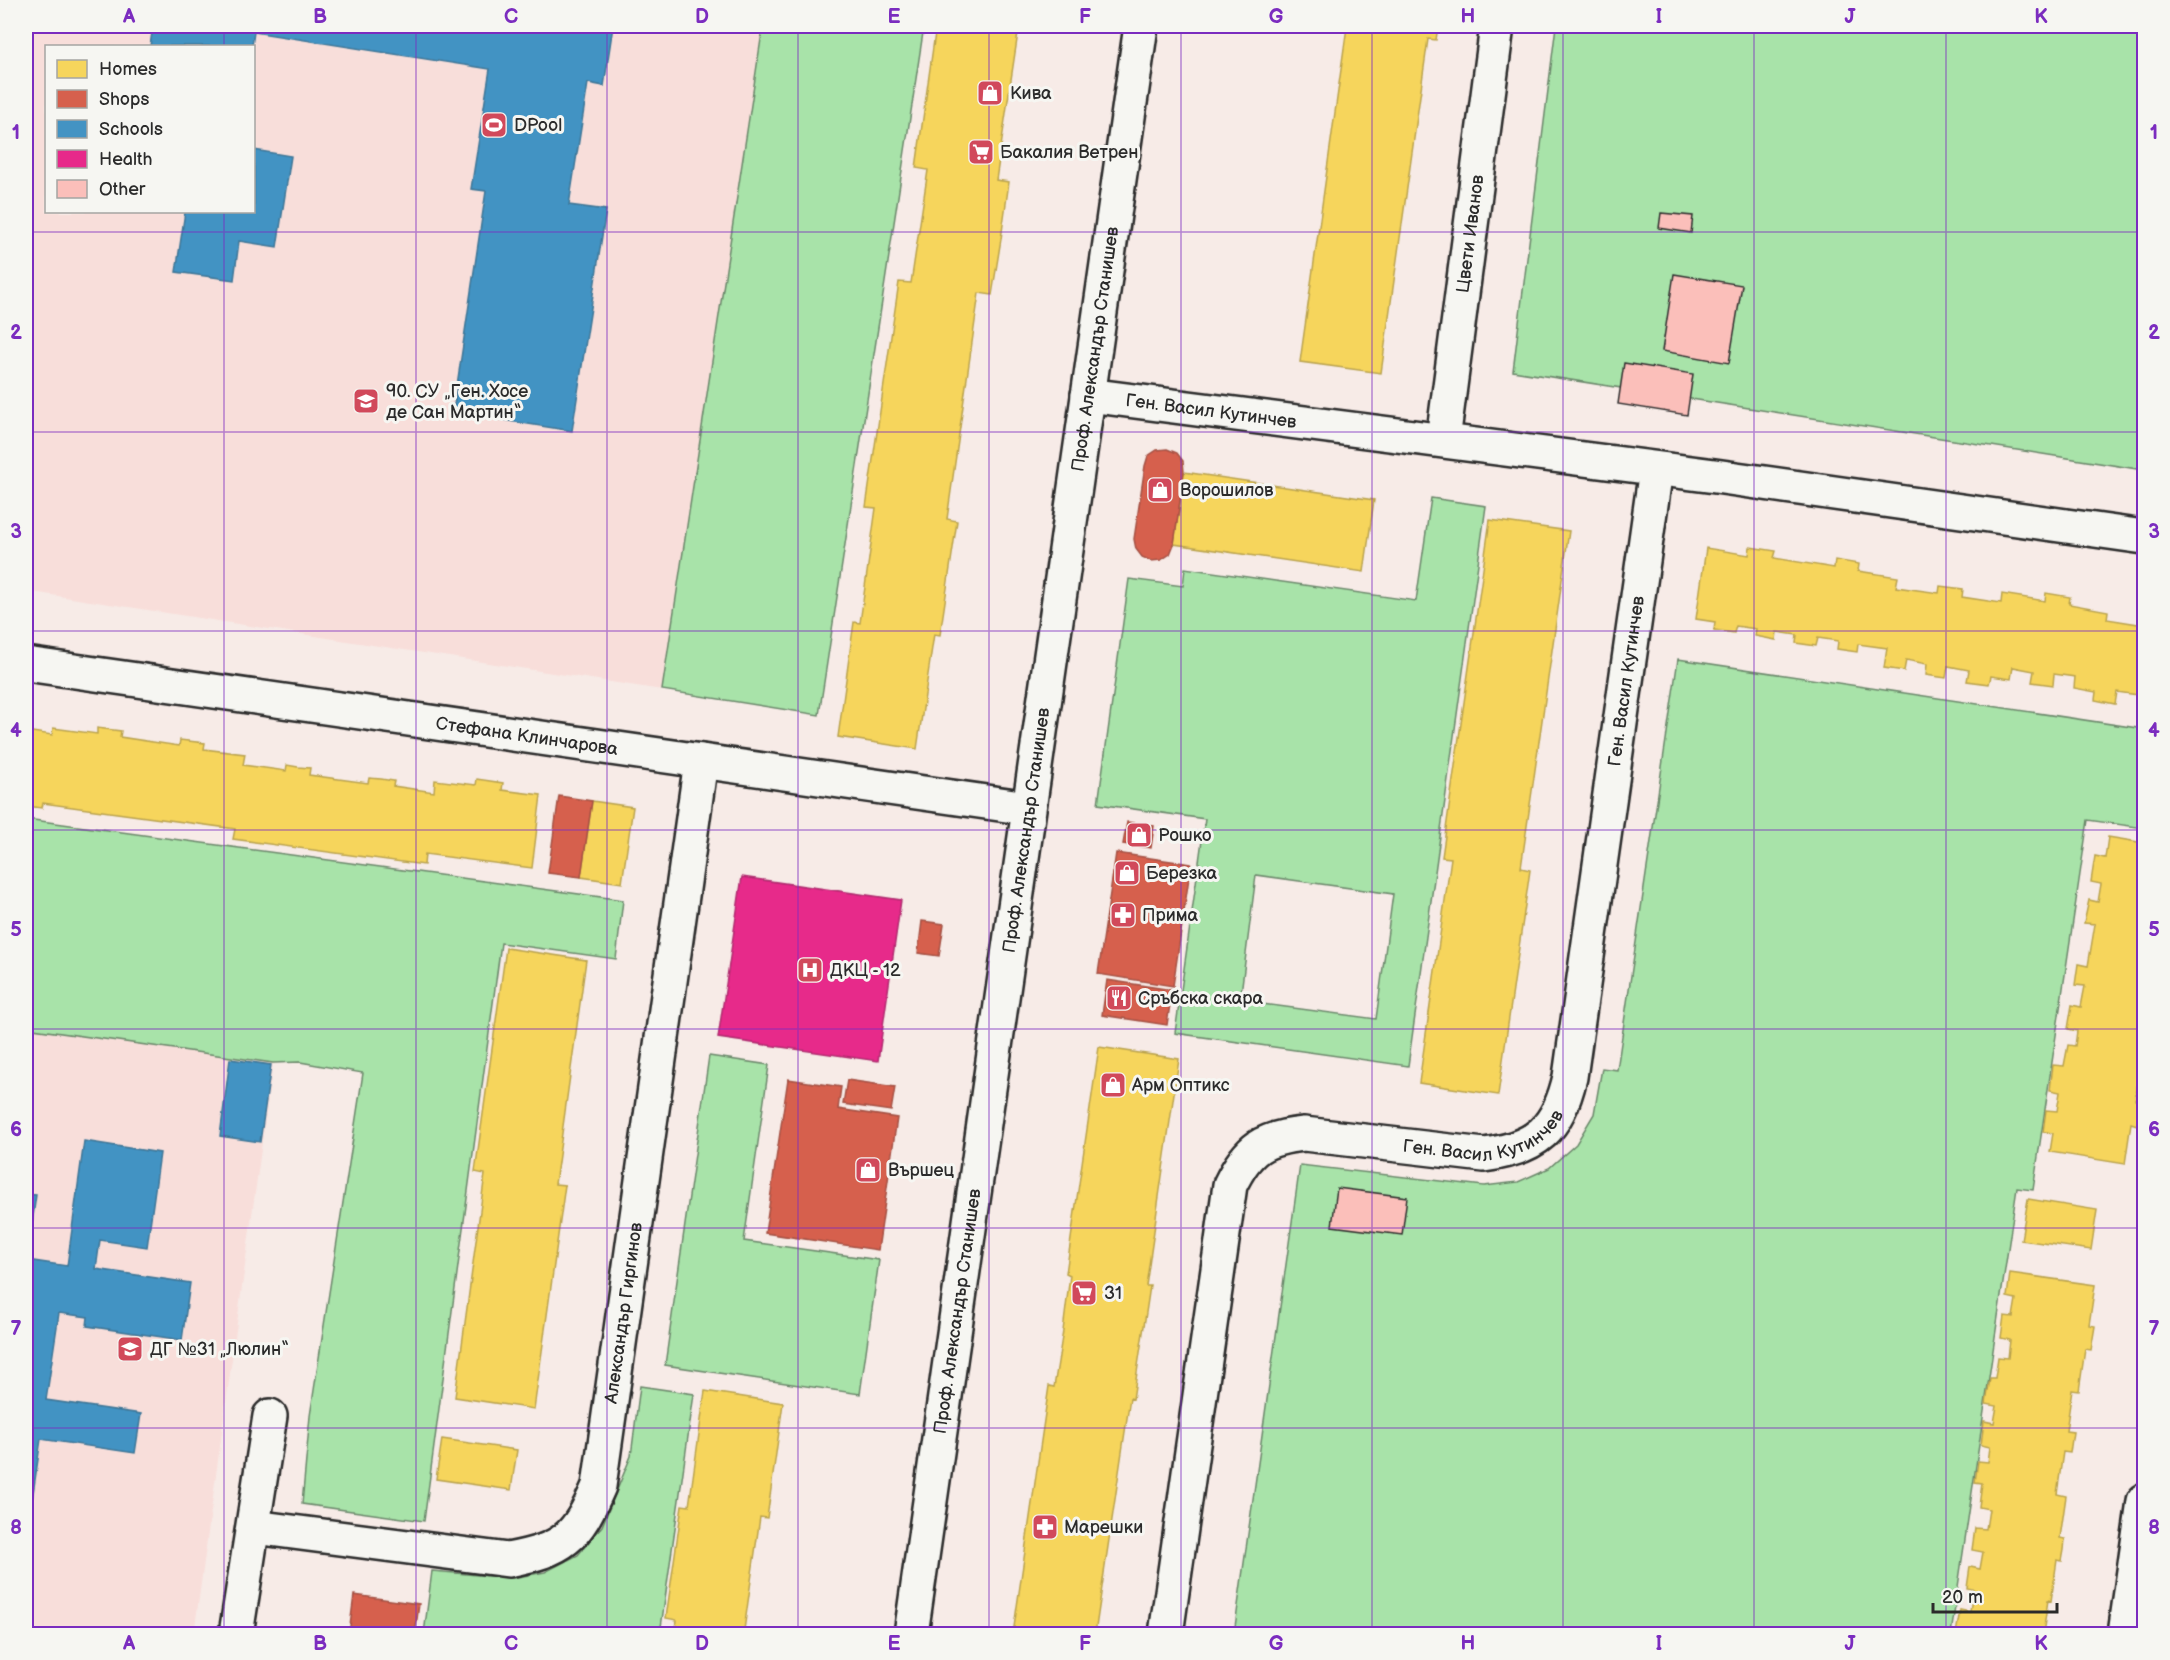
<svg xmlns="http://www.w3.org/2000/svg" width="2170" height="1660" font-family="'Balsamiq Sans',sans-serif">
  <rect width="100%" height="100%" fill="#f7ebe7"/>
  <filter id="ink" filterUnits="userSpaceOnUse"><feTurbulence type="fractalNoise" baseFrequency=".0167" numOctaves="2"/><feDisplacementMap in="SourceGraphic" scale="12" xChannelSelector="R" yChannelSelector="G"/><feConvolveMatrix kernelMatrix="1 2 1 2 8 2 1 2 1" color-interpolation-filters="sRGB"/></filter>
  <g filter="url(#ink)">
    <path fill="#f8deda" fill-rule="evenodd" d="M26,26H763L662,690L26,591ZM46,46H254V212H46Z
      M26,1028L273,1063L194,1634H26Z"/>
    <path fill="#a8e3a9" stroke="#6a876a" stroke-width="1.5" fill-rule="evenodd" d="M763,26H924L819,715L662,690Z
      M1556,26H2144V470L1513,371Z
      M1431,498L1486,506L1408,1066L1175,1033L1205,819L1098,804L1129,579L1183,586L1185,568L1416,601ZM1256,875L1393,894L1376,1019L1240,1001Z
      M1678,659L2144,729V828L2088,820L2033,1190L2017,1188L1951,1634H1234L1300,1165L1484,1186L1518,1182L1549,1168L1576,1144L1594,1114L1602,1068L1617,1070Z
      M26,819L623,900L616,959L501,943L424,1521L302,1504L310,1416L363,1073L300,1062L273,1063L26,1028Z
      M709,1056L769,1065L744,1241L879,1260L860,1394L665,1365Z
      M640,1386L694,1394L660,1634H424L432,1571L512,1578L545,1572L578,1555L602,1526L631,1456Z"/>
    <path fill="#f6d55c" stroke="#b9a24d" stroke-width="1.5" d="M936,26H1019L996,180L1009,182L1001,239L992,295L979,293L947,519L957,521L940,635L934,634L917,749L838,737L854,622L860,623L876,508L866,507L899,282L911,283L928,170L916,168Z
      M1358,26H1438L1436,40L1428,39L1381,373L1300,362L1347,27L1358,29Z
      M1184,472L1374,500L1364,572L1174,544Z
      M1490,520L1569,531L1521,868L1530,870L1498,1095L1419,1083L1451,858L1442,857Z
      M1750,547L1776,551L1774,558L1834,568L1835,560L1859,564L1858,571L1898,577L1896,587L1939,593L1940,586L1963,589L1962,597L2001,603L2002,594L2045,601L2046,593L2070,597L2069,604L2108,611L2107,619L2144,625V708L2136,707L2138,695L2117,692L2115,704L2095,700L2096,692L2074,688L2075,677L2054,674L2053,685L2032,682L2034,671L2013,667L2011,679L1991,676L1989,684L1967,681L1969,670L1948,666L1946,678L1926,675L1927,664L1906,660L1904,671L1884,668L1887,648L1858,644L1857,652L1837,649L1838,641L1818,638L1816,646L1796,643L1797,635L1777,632L1776,640L1755,636L1756,629L1736,626L1734,633L1714,630L1715,622L1696,619L1706,548L1749,555Z
      M53,728L97,734V728L121,731L120,737L179,746L180,740L205,743L204,749L245,754L243,765L286,771L287,765L298,767L310,768L309,775L368,783L369,778L381,779L394,781L393,786L434,792L435,780L476,785L477,779L503,783L502,790L541,795L532,868L425,854L424,865L233,839L235,829L43,803L42,808L26,806V731L52,735Z
      M592,801L633,807L622,883L581,877Z
      M2108,837L2144,843V1058L2142,1057L2135,1100L2141,1101L2137,1125L2131,1123L2125,1164L2050,1152L2053,1133L2043,1132L2046,1110L2057,1111L2060,1092L2050,1090L2053,1065L2064,1066L2068,1045L2075,1046L2077,1031L2068,1029L2072,1005L2081,1007L2085,986L2075,985L2078,964L2088,966L2095,924L2084,923L2089,900L2098,902L2101,884L2091,882L2095,856L2105,858Z
      M506,948L586,960L555,1184L565,1185L534,1409L455,1397L485,1174L475,1172Z
      M1099,1047L1179,1059L1146,1286H1150L1133,1399L1130,1398L1095,1634H1013L1049,1386L1054,1387L1063,1331L1070,1275L1066,1273Z
      M2028,1199L2097,1210L2091,1250L2021,1240Z
      M2010,1273L2095,1285L2089,1325L2095,1326L2091,1350L2085,1349L2079,1391L2072,1390L2066,1431L2073,1432L2070,1453L2063,1452L2057,1494L2066,1496L2060,1538L2065,1539L2064,1550L2062,1561L2057,1560L2051,1601L2048,1600L2043,1634H1956L1960,1610L1970,1612L1973,1589L1967,1588L1970,1567L1980,1569L1983,1552L1972,1550L1975,1528L1986,1529L1989,1509L1979,1507L1982,1483L1975,1482L1978,1461L1988,1462L1990,1447L1981,1445L1984,1421L1994,1423L1997,1406L1986,1404L1990,1378H1995L1998,1357L2008,1358L2010,1340L2001,1338L2004,1316L2013,1317L2016,1299L2007,1297Z
      M705,1391L783,1403L767,1518L760,1517L744,1630L756,1631V1634H675L677,1620L666,1618L682,1505L689,1506Z
      M442,1439L517,1450L511,1490L436,1479Z"/>
    <path fill="#d6604d" stroke="#a35043" stroke-width="1.5" d="M1167,449L1177,453L1183,461L1184,472L1174,544L1170,554L1161,560L1151,561L1142,557L1136,549L1134,539L1145,466L1148,456L1157,450Z
      M559,796L592,801L581,877L548,873Z
      M1127,822L1154,826L1151,848L1123,844Z
      M1116,853L1191,864L1173,986L1098,974Z
      M922,921L944,924L939,956L918,953Z
      M1107,980L1172,990L1167,1025L1102,1015Z
      M788,1079L841,1087L838,1109L897,1118L878,1250L765,1233Z
      M847,1080L895,1087L891,1111L843,1104Z
      M354,1595L419,1604L415,1634H349Z"/>
    <path fill="#4393c3" stroke="#3c7495" stroke-width="1.5" d="M153,26H613L604,86L588,83L569,205L606,210L572,431L453,412L486,191L471,189L490,69L254,32L252,46H150Z
      M254,150L291,156L277,247L239,241L234,280L176,272L185,212H254Z
      M230,1059L271,1065L260,1142L220,1136Z
      M84,1141L160,1153L147,1247L100,1240L96,1269L190,1283L182,1340L87,1326L88,1317L59,1313L46,1400L141,1414L135,1453L41,1439L30,1514L26,1513V1194L36,1195L27,1260L67,1266Z"/>
    <path fill="#e7298a" stroke="#af2a6e" stroke-width="1.5" d="M742,877L901,900L878,1061L718,1038Z"/>
    <path fill="#fbbfba" stroke="#2b2b2b" stroke-width="1.5" d="M1661,213L1693,216L1691,233L1659,228Z
      M1674,274L1742,285L1729,363L1662,351Z
      M1624,363L1693,374L1687,415L1618,404Z
      M1337,1188L1407,1197L1402,1235L1332,1226Z"/>
    <g fill="none" stroke-linecap="round" stroke-linejoin="round">
      <g stroke="#2b2b2b" stroke-width="38">
        <g id="street">
          <path id="s1" d="M1088,395L1715,476L2144,537"/>
          <path id="s2" d="M1443,440L1497,26"/>
          <path id="s3" d="M26,664L1028,808"/>
          <path id="s4" d="M254,1527L508,1560C564,1549 576,1539 599,1486L701,761"/>
          <path d="M236,1634L270,1416"/>
          <path id="s5" d="M1166,1634L1230,1185C1248,1148 1263,1138 1304,1134L1484,1155C1537,1148 1558,1129 1570,1077L1656,469"/>
          <path d="M2125,1634L2144,1501"/>
        </g>
      </g>
      <g stroke="#2b2b2b" stroke-width="38">
        <g id="secondary">
          <path id="s6" d="M911,1634L1141,26"/>
        </g>
      </g>
      <use href="#street" stroke="#f6f6f2" stroke-width="33"/>
      <use href="#secondary" stroke="#f6f6f2" stroke-width="33"/>
    </g>
  </g>
  <path fill="none" stroke="#7b2cbf" stroke-width="1.5" stroke-opacity="0.55" d="M224,26V46M416,26V1634M607,26V1634M798,26V1634M989,26V1634M1181,26V1634M1372,26V1634M1563,26V1634M1754,26V1634M1946,26V1634M224,212V1634M26,232H2144M26,432H2144M26,631H2144M26,830H2144M26,1029H2144M26,1228H2144M26,1428H2144"/>
  <defs>
    <g id="shop-square" transform="scale(1.35)"><rect x="-9" y="-9" width="18" height="18" rx="4" fill="#d1495b" stroke="#f6f6f2"/><path d="M-5-2.5h2.3a2.7 3.5 0 0 1 5.4 0H5L5.5 6h-11ZM-1.5-2.5h3a1.5 2.3 0 0 0-3 0Z" fill="#fff"/></g>
    <g id="stadium-square" transform="scale(1.35)"><rect x="-9" y="-9" width="18" height="18" rx="4" fill="#d1495b" stroke="#f6f6f2"/><path d="M0-5a6.5 5 0 1 0 0 10a6.5 5 0 1 0 0-10ZM-3.5-1.8h7v3.6h-7Z" fill="#fff"/></g>
    <g id="supermarket-square" transform="scale(1.35)"><rect x="-9" y="-9" width="18" height="18" rx="4" fill="#d1495b" stroke="#f6f6f2"/><path d="M-6-5.5h2.5l.6 2H6L4.5 2H-2.5L-4.4-4H-6ZM-1.5 3.2a1.3 1.3 0 1 0 .1 0ZM3 3.2a1.3 1.3 0 1 0 .1 0Z" fill="#fff"/></g>
    <g id="school-square" transform="scale(1.35)"><rect x="-9" y="-9" width="18" height="18" rx="4" fill="#d1495b" stroke="#f6f6f2"/><path d="M0-5L7-2L0 1L-7-2ZM-4 1L0 2.5L4 1V4Q0 6-4 4Z" fill="#fff"/></g>
    <g id="pharmacy-square" transform="scale(1.35)"><rect x="-9" y="-9" width="18" height="18" rx="4" fill="#d1495b" stroke="#f6f6f2"/><path d="M-2-6h4v4h4v4h-4v4h-4v-4h-4v-4h4Z" fill="#fff"/></g>
    <g id="hospital-square" transform="scale(1.35)"><rect x="-9" y="-9" width="18" height="18" rx="4" fill="#d1495b" stroke="#f6f6f2"/><path d="M-5-5h3v3.5h4V-5h3V5h-3V1.5h-4V5h-3Z" fill="#fff"/></g>
    <g id="restaurant-square" transform="scale(1.35)"><rect x="-9" y="-9" width="18" height="18" rx="4" fill="#d1495b" stroke="#f6f6f2"/><path d="M-5-6h1v4h1v-4h1v4h1v-4h1v5L-1.5 .5V6h-2V.5L-5-1ZM5-6V6H3V1.5H1.5Q1.5-4 5-6Z" fill="#fff"/></g>
  </defs>
  <g fill-rule="evenodd">
    <use href="#shop-square" x="990" y="93"/>
    <use href="#stadium-square" x="494" y="125"/>
    <use href="#supermarket-square" x="981" y="152"/>
    <use href="#school-square" x="366" y="401"/>
    <use href="#shop-square" x="1160" y="490"/>
    <use href="#shop-square" x="1139" y="835"/>
    <use href="#shop-square" x="1127" y="873"/>
    <use href="#pharmacy-square" x="1123" y="915"/>
    <use href="#hospital-square" x="810" y="970"/>
    <use href="#restaurant-square" x="1119" y="998"/>
    <use href="#shop-square" x="1113" y="1085"/>
    <use href="#shop-square" x="868" y="1170"/>
    <use href="#supermarket-square" x="1084" y="1293"/>
    <use href="#school-square" x="130" y="1349"/>
    <use href="#pharmacy-square" x="1045" y="1527"/>
  </g>
  <g text-anchor="middle" dominant-baseline="central" stroke-width="6" stroke-linejoin="round" paint-order="stroke">
    <g font-size="18" fill="#2b2b2b" stroke="#f6f6f2" text-anchor="start">
      <text x="1010" y="93">Кива</text>
      <text x="514" y="125">DPool</text>
      <text x="1000" y="152">Бакалия Ветрен</text>
      <text x="386" y="391">90. СУ „Ген. Хосе<tspan x="386" dy="21">де Сан Мартин“</tspan></text>
      <text x="1180" y="490">Ворошилов</text>
      <text x="1158" y="835">Рошко</text>
      <text x="1146" y="873">Березка</text>
      <text x="1142" y="915">Прима</text>
      <text x="830" y="970">ДКЦ - 12</text>
      <text x="1138" y="998">Сръбска скара</text>
      <text x="1132" y="1085">Арм Оптикс</text>
      <text x="888" y="1170">Вършец</text>
      <text x="1104" y="1293">31</text>
      <text x="150" y="1349">ДГ №31 „Люлин“</text>
      <text x="1064" y="1527">Марешки</text>
    </g>
    <g font-size="18" fill="#2b2b2b" stroke="#f6f6f2">
      <text stroke="none"><textPath href="#s2" startOffset="208">Цвети Иванов</textPath></text>
      <text stroke="none"><textPath href="#s6" startOffset="1298">Проф. Александър Станишев</textPath></text>
      <text stroke="none"><textPath href="#s1" startOffset="124">Ген. Васил Кутинчев</textPath></text>
      <text stroke="none"><textPath href="#s5" startOffset="1257">Ген. Васил Кутинчев</textPath></text>
      <text stroke="none"><textPath href="#s3" startOffset="506">Стефана Клинчарова</textPath></text>
      <text stroke="none"><textPath href="#s6" startOffset="812">Проф. Александър Станишев</textPath></text>
      <text stroke="none"><textPath href="#s5" startOffset="735">Ген. Васил Кутинчев</textPath></text>
      <text stroke="none"><textPath href="#s6" startOffset="326">Проф. Александър Станишев</textPath></text>
      <text stroke="none"><textPath href="#s4" startOffset="556">Александър Гиргинов</textPath></text>
    </g>
  </g>
  <rect width="2170" height="1660" fill="none" stroke="#f6f6f2" stroke-width="66"/>
  <rect x="45" y="45" width="210" height="168" fill="#f6f6f2" stroke="#a5a5a2" stroke-width="1.5"/>
  <rect x="57" y="60" width="30" height="18" fill="#f6d55c" stroke="#a5a5a2" stroke-width="1.5"/>
  <text x="99" y="75" font-size="18" fill="#2b2b2b">Homes</text>
  <rect x="57" y="90" width="30" height="18" fill="#d6604d" stroke="#a5a5a2" stroke-width="1.5"/>
  <text x="99" y="105" font-size="18" fill="#2b2b2b">Shops</text>
  <rect x="57" y="120" width="30" height="18" fill="#4393c3" stroke="#a5a5a2" stroke-width="1.5"/>
  <text x="99" y="135" font-size="18" fill="#2b2b2b">Schools</text>
  <rect x="57" y="150" width="30" height="18" fill="#e7298a" stroke="#a5a5a2" stroke-width="1.5"/>
  <text x="99" y="165" font-size="18" fill="#2b2b2b">Health</text>
  <rect x="57" y="180" width="30" height="18" fill="#fbbfba" stroke="#a5a5a2" stroke-width="1.5"/>
  <text x="99" y="195" font-size="18" fill="#2b2b2b">Other</text>
  <path d="M1933 1603v9h124v-9" fill="none" stroke="#2b2b2b" stroke-width="3"/>
  <text x="1942" y="1603" font-size="18" fill="#2b2b2b" stroke="#f6f6f2" stroke-width="4.5" paint-order="stroke">20 m</text>
  <rect x="33" y="33" width="2104" height="1594" fill="none" stroke="#7b2cbf" stroke-width="2"/>
  <g font-size="20" text-anchor="middle" font-weight="bold" fill="#7b2cbf">
    <text x="129" y="23">A</text>
    <text x="320" y="23">B</text>
    <text x="511" y="23">C</text>
    <text x="702" y="23">D</text>
    <text x="894" y="23">E</text>
    <text x="1085" y="23">F</text>
    <text x="1276" y="23">G</text>
    <text x="1468" y="23">H</text>
    <text x="1659" y="23">I</text>
    <text x="1850" y="23">J</text>
    <text x="2041" y="23">K</text>
    <text x="16" y="139">1</text>
    <text x="2154" y="139">1</text>
    <text x="16" y="339">2</text>
    <text x="2154" y="339">2</text>
    <text x="16" y="538">3</text>
    <text x="2154" y="538">3</text>
    <text x="16" y="737">4</text>
    <text x="2154" y="737">4</text>
    <text x="16" y="936">5</text>
    <text x="2154" y="936">5</text>
    <text x="16" y="1136">6</text>
    <text x="2154" y="1136">6</text>
    <text x="16" y="1335">7</text>
    <text x="2154" y="1335">7</text>
    <text x="16" y="1534">8</text>
    <text x="2154" y="1534">8</text>
    <text x="129" y="1650">A</text>
    <text x="320" y="1650">B</text>
    <text x="511" y="1650">C</text>
    <text x="702" y="1650">D</text>
    <text x="894" y="1650">E</text>
    <text x="1085" y="1650">F</text>
    <text x="1276" y="1650">G</text>
    <text x="1468" y="1650">H</text>
    <text x="1659" y="1650">I</text>
    <text x="1850" y="1650">J</text>
    <text x="2041" y="1650">K</text>
  </g>
</svg>
